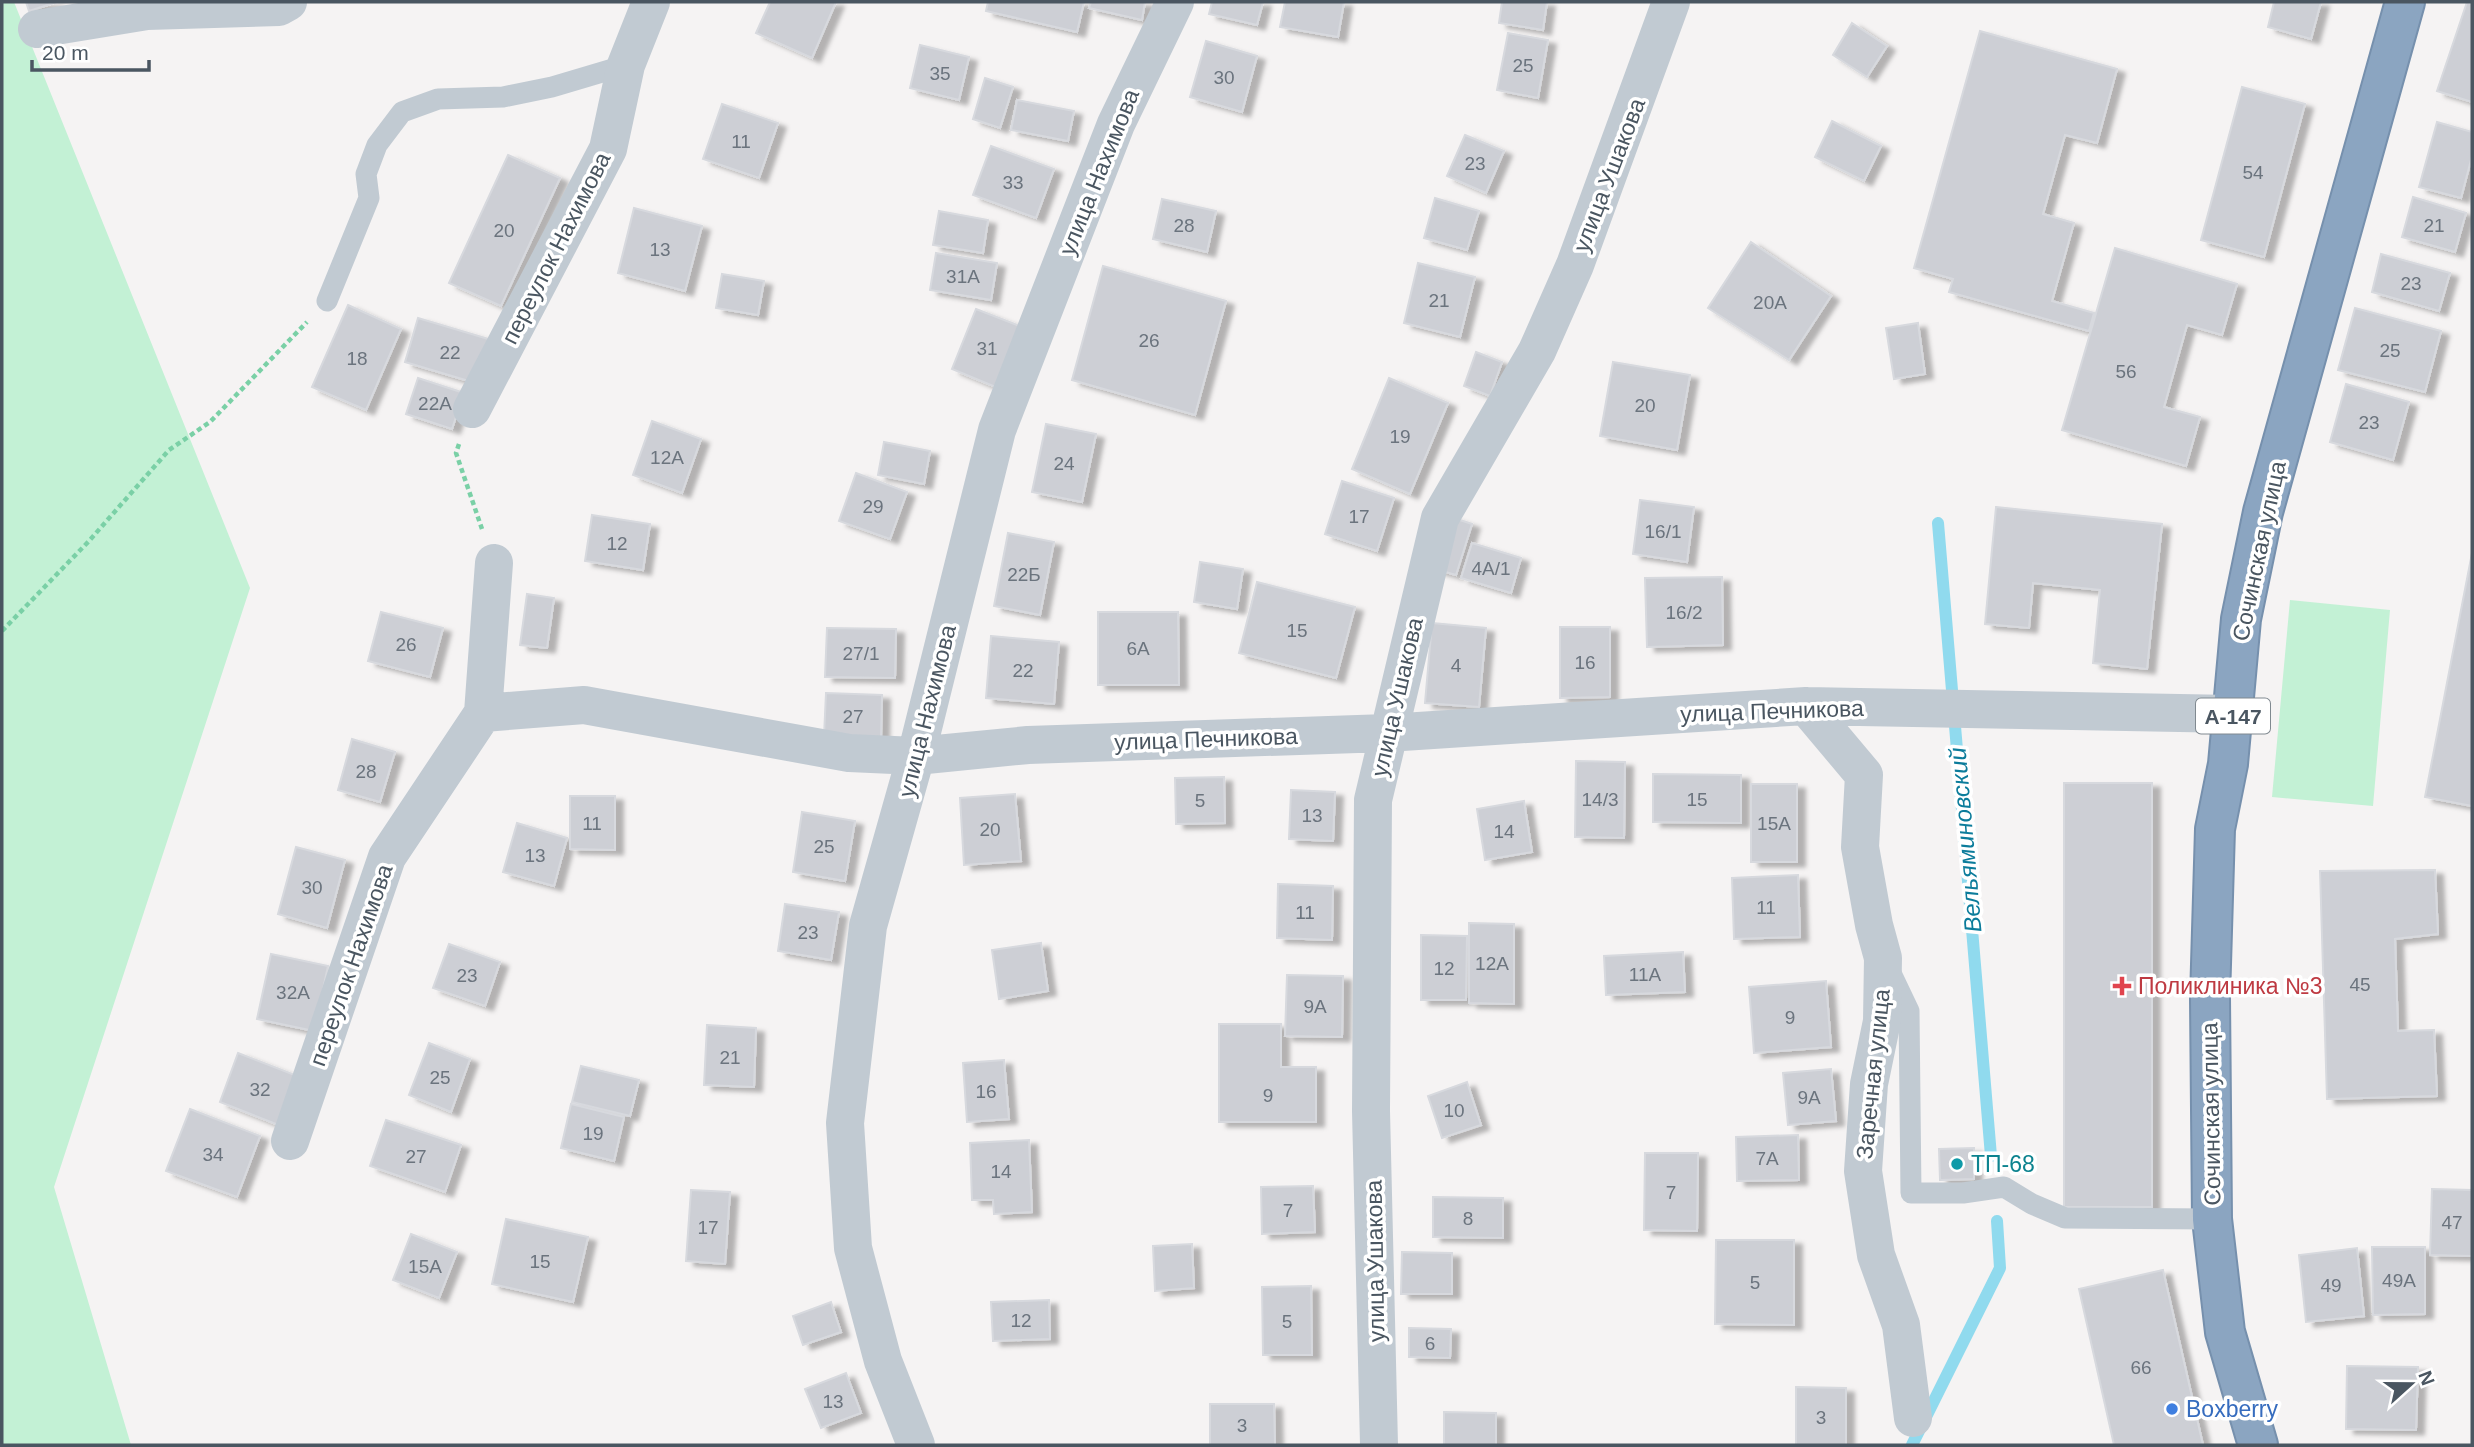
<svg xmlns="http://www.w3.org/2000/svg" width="2474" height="1447" font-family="Arial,sans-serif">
  <defs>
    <filter id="shadow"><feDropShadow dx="8" dy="4.5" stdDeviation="2" flood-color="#0004"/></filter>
  </defs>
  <rect width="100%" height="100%" fill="#f5f3f3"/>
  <path fill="#c3f1d5" d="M2,2H14L250,588L54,1187L131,1445H2Z
    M2290,600L2390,610L2373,806L2272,797Z"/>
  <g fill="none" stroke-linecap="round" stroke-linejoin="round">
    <path stroke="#90daee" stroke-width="12" d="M1938,523L1991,1156
      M1912,1445L2000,1268L1997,1221"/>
  </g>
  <path fill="#cdcfd5" stroke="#d7d9de" stroke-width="2" filter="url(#shadow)" d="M26,2H57L29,11Z
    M770,2H836L812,58L756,33Z
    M988,2H1084L1077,32L986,11Z
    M1091,2H1145L1142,20L1089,8Z
    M1212,2H1263L1257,25L1209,14Z
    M1285,2H1344L1338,37L1280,27Z
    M1502,2H1547L1543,30L1499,23Z
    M2274,2H2321L2311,39L2268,27Z
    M2467,2L2472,4V102L2437,91Z
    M1852,23L1887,46L1867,77L1833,55Z
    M1980,31L2117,69L2097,143L2065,135L2043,214L2074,223L2052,301L2094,313L2089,331L1949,292L1953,279L1914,268Z
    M1508,33L1548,40L1538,98L1497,90Z
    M1206,41L1257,56L1242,112L1190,97Z
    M920,45L969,57L959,100L910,88Z
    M985,78L1013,87L1000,128L973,119Z
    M2242,87L2305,104L2264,257L2201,240Z
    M1017,100L1074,111L1068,141L1011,130Z
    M722,104L778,123L759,178L703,159Z
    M1832,121L1881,146L1864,181L1815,157Z
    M2437,122L2472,132V156L2461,198L2419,187Z
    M1465,135L1504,151L1486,193L1447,176Z
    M991,146L1054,169L1036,218L973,195Z
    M508,155L560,178L501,306L449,283Z
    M2413,197L2466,213L2455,252L2402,237Z
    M1435,198L1479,211L1467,250L1424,238Z
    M1162,199L1216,211L1207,252L1153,239Z
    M634,208L702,226L685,291L618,273Z
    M939,211L988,220L983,253L933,245Z
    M1751,242L1831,296L1789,360L1708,308Z
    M2115,248L2237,284L2222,335L2187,325L2164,407L2200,417L2186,466L2062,430Z
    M936,253L997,263L991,300L930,290Z
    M2381,254L2450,273L2439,311L2372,292Z
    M1418,263L1475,277L1460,337L1404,323Z
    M1103,266L1226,301L1195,415L1072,380Z
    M722,274L764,281L758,315L716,308Z
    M348,305L401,329L366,410L312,387Z
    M2355,308L2441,331L2425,392L2338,370Z
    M976,309L1022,327L998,388L952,369Z
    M418,318L495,341L482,385L405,362Z
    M1918,323L1925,374L1894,379L1886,328Z
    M1476,352L1502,362L1490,396L1464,386Z
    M1613,362L1690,375L1677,450L1600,436Z
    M418,378L464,393L452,429L406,414Z
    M1389,378L1448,403L1410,494L1352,469Z
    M2346,384L2409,402L2393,460L2330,442Z
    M652,421L701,439L682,493L633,475Z
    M1046,424L1096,434L1082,502L1032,492Z
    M884,442L930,451L924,484L878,475Z
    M856,473L907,492L890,539L839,521Z
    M1342,481L1394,498L1377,551L1325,534Z
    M1640,500L1694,507L1687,562L1633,554Z
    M1996,507L2162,524L2147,669L2093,663L2100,590L2033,583L2029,628L1985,624Z
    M592,515L650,524L643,570L585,561Z
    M1451,517L1472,524L1456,575L1435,569Z
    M1008,533L1054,542L1040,615L994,606Z
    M1472,543L1521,558L1511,593L1461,578Z
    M2472,553V806L2425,797Z
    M1200,562L1243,569L1237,609L1194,602Z
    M1722,577L1723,645L1647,647L1645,578Z
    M1257,582L1355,607L1336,678L1239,653Z
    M527,594L554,598L547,648L520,645Z
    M381,612L443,628L430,677L368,661Z
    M1098,612H1178L1179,685H1098Z
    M1432,623L1486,628L1479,707L1425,703Z
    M1560,627H1610V697L1560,698Z
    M827,628L896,629L895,678L825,677Z
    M991,636L1059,642L1054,704L986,698Z
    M826,693L882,695L881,738L824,736Z
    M352,739L395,752L380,802L338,790Z
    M1576,761L1625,762L1624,838L1575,837Z
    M1653,774L1741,775V823L1653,822Z
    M1224,777L1225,823L1176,824L1175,778Z
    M2064,783H2152V1207H2064Z
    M1751,784H1797V862H1751Z
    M1291,790L1335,792L1333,841L1289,839Z
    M1015,794L1021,861L964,865L960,798Z
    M570,796H615V850L570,849Z
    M1524,801L1532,852L1485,860L1477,809Z
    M802,812L855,821L845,881L793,872Z
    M517,823L567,838L554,886L503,872Z
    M296,847L345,860L327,928L278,914Z
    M2435,870L2438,934L2395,939L2398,1031L2434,1030L2437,1096L2327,1099L2320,871Z
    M1798,875L1800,937L1734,939L1732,878Z
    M1278,884L1333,886L1332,940L1277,938Z
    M785,904L839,912L831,960L778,951Z
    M1469,923L1514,924V1004L1469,1003Z
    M1421,935L1467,936L1466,1000H1421Z
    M1041,943L1048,991L999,999L992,950Z
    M449,944L500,962L485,1006L433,988Z
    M1683,952L1685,992L1606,995L1604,956Z
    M271,954L328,966L314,1031L257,1019Z
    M1287,975L1343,976L1342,1037L1285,1036Z
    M1826,981L1831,1047L1754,1053L1749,987Z
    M1219,1024H1281V1067H1316V1122H1219Z
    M707,1025L756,1028L754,1087L704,1085Z
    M429,1043L470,1059L451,1112L409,1095Z
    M238,1053L300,1077L281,1126L220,1102Z
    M1004,1060L1009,1119L967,1122L963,1063Z
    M581,1066L639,1080L630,1116L572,1102Z
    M1831,1069L1836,1121L1788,1125L1783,1073Z
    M1467,1082L1481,1125L1442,1138L1428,1096Z
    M571,1104L624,1117L614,1161L561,1148Z
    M190,1109L260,1136L237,1197L166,1171Z
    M386,1120L461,1145L445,1192L370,1166Z
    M1798,1135L1799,1180L1737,1181L1736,1137Z
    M1029,1140L1032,1212L994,1214L993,1200H972L970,1143Z
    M1974,1148V1179L1940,1180L1939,1149Z
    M1645,1153H1698L1697,1231L1644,1230Z
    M1313,1186L1315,1232L1262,1234L1261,1187Z
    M2432,1189L2472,1190V1256L2430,1255Z
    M691,1190L730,1192L725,1264L686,1261Z
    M1433,1197L1503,1198V1238L1433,1237Z
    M506,1219L588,1237L573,1302L492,1284Z
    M411,1234L457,1252L439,1298L393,1280Z
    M1716,1240H1794V1325L1715,1324Z
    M1192,1244L1194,1288L1155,1291L1153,1246Z
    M2372,1247H2425V1314L2373,1315Z
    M2357,1248L2364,1316L2306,1322L2299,1255Z
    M1402,1252L1452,1253V1294H1401Z
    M2163,1270L2203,1445H2114L2079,1289Z
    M1311,1286L1312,1355H1263L1262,1287Z
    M1049,1300L1050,1339L993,1341L991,1302Z
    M831,1302L841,1332L803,1345L793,1316Z
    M1409,1328L1451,1329L1450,1358L1409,1357Z
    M2347,1366L2418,1367L2416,1430L2346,1429Z
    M846,1373L861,1413L821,1428L805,1389Z
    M1796,1387L1846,1388V1445H1796Z
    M1210,1404H1274L1275,1445H1210Z
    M1444,1412L1496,1413V1445H1444Z"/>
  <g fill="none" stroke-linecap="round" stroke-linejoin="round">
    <g stroke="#7690ad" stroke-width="42">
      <path id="highway" d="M2258,1445L2225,1332L2212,1219L2210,998L2215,829L2228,764L2241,619L2263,512L2405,2"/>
    </g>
    <path stroke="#7ad0a6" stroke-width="4.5" stroke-dasharray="5 3.5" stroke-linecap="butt" d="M459,444L456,453L482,529
      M2,631L89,541L169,450L210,422L307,322"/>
    <path stroke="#c1cad2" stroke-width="21" d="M327,301L369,198L366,174L377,145L402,112L438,99L503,97L552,87L626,65
      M1889,969L1909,1011L1911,1193H1963L2004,1187L2032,1204L2065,1218L2212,1219"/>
    <path stroke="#c1cad2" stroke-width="38" d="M37,29L147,11L279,7L288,2
      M472,409L608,149L626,65L651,2
      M1806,706L1864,775L1860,847L1874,925L1883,958L1882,1021L1869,1084L1863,1171L1876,1255L1901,1325L1913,1418
      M483,713L584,705L849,753L916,756L1028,745L1387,733L1806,706L2233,714
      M290,1141L387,857L483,713L494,563
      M916,1445L883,1361L853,1248L845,1123L868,926L916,756L997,430L1116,124L1175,2
      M1379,1445L1371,1111L1373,800L1440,518L1537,351L1575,265L1671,2"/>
    <use href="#highway" stroke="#8ba5c1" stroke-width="38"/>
  </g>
  <path fill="#e0444e" stroke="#fff" stroke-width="2.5" d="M2118.5 975.5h7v7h7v7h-7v7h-7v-7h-7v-7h7z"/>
  <circle fill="#0f9aa8" stroke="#fff" stroke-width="2.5" cx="1957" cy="1164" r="7"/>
  <circle fill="#3f7fe0" stroke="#fff" stroke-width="2.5" cx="2172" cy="1409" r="7"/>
  <g text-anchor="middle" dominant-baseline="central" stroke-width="7" stroke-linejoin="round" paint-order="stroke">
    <g font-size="19" fill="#6b747e">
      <text x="1523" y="65">25</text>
      <text x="940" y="73">35</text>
      <text x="1224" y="77">30</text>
      <text x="741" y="141">11</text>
      <text x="1475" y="163">23</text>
      <text x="2253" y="172">54</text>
      <text x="1013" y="182">33</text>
      <text x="1184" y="225">28</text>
      <text x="2434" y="225">21</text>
      <text x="504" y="230">20</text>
      <text x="660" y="249">13</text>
      <text x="963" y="276">31А</text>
      <text x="2411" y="283">23</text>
      <text x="1439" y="300">21</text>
      <text x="1770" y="302">20А</text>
      <text x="1149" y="340">26</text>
      <text x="987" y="348">31</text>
      <text x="2390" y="350">25</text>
      <text x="450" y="352">22</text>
      <text x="357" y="358">18</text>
      <text x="2126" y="371">56</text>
      <text x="435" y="403">22А</text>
      <text x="1645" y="405">20</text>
      <text x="2369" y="422">23</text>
      <text x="1400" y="436">19</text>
      <text x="667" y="457">12А</text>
      <text x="1064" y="463">24</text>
      <text x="873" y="506">29</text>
      <text x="1359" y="516">17</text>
      <text x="1663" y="531">16/1</text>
      <text x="617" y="543">12</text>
      <text x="1491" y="568">4А/1</text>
      <text x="1024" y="574">22Б</text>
      <text x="1684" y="612">16/2</text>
      <text x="1297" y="630">15</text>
      <text x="406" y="644">26</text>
      <text x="1138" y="648">6А</text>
      <text x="861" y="653">27/1</text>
      <text x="1585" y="662">16</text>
      <text x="1456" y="665">4</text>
      <text x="1023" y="670">22</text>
      <text x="853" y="716">27</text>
      <text x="366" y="771">28</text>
      <text x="1600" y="799">14/3</text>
      <text x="1697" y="799">15</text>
      <text x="1200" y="800">5</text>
      <text x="1312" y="815">13</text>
      <text x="592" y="823">11</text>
      <text x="1774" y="823">15А</text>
      <text x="990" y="829">20</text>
      <text x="1504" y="831">14</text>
      <text x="824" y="846">25</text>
      <text x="535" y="855">13</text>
      <text x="312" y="887">30</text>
      <text x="1766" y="907">11</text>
      <text x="1305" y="912">11</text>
      <text x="808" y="932">23</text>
      <text x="1492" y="963">12А</text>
      <text x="1444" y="968">12</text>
      <text x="1645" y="974">11А</text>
      <text x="467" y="975">23</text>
      <text x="2360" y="984">45</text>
      <text x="293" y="992">32А</text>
      <text x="1315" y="1006">9А</text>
      <text x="1790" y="1017">9</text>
      <text x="730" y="1057">21</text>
      <text x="440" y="1077">25</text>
      <text x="260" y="1089">32</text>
      <text x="986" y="1091">16</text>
      <text x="1268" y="1095">9</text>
      <text x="1809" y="1097">9А</text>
      <text x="1454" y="1110">10</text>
      <text x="593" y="1133">19</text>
      <text x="213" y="1154">34</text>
      <text x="416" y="1156">27</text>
      <text x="1767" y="1158">7А</text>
      <text x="1001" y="1171">14</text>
      <text x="1671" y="1192">7</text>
      <text x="1288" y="1210">7</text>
      <text x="1468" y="1218">8</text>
      <text x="2452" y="1222">47</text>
      <text x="708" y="1227">17</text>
      <text x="540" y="1261">15</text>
      <text x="425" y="1266">15А</text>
      <text x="2399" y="1280">49А</text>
      <text x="1755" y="1282">5</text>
      <text x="2331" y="1285">49</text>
      <text x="1021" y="1320">12</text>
      <text x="1287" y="1321">5</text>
      <text x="1430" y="1343">6</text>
      <text x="2141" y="1367">66</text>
      <text x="833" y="1401">13</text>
      <text x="1821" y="1417">3</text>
      <text x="1242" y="1425">3</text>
    </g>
    <rect fill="#fff" stroke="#808990" stroke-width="2" x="2196" y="698.5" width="74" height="35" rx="5"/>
    <g font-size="21" font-weight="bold" fill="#4a5661">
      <text x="2233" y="716">А-147</text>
    </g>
    <g font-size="23" fill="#4a5661" stroke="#fff">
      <text transform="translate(1099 172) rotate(-68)">улица Нахимова</text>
      <text transform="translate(1609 175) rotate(-69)">улица Ушакова</text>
      <text transform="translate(556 248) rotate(-63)">переулок Нахимова</text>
      <text transform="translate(2259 551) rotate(-78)">Сочинская улица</text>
      <text transform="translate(1397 697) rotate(-77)">улица Ушакова</text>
      <text transform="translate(927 711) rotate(-76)">улица Нахимова</text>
      <text transform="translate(1772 711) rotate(-2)">улица Печникова</text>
      <text transform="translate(1206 739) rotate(-2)">улица Печникова</text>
      <text transform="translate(351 965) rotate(-71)">переулок Нахимова</text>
      <text transform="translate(1873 1074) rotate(-84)">Заречная улица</text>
      <text transform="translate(2211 1114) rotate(-91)">Сочинская улица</text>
      <text transform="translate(1375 1261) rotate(-91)">улица Ушакова</text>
    </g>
    <g font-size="23" fill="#be3a42" stroke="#fff" text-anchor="start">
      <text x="2138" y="986">Поликлиника №3</text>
    </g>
    <g font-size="23" fill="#0d838f" stroke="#fff" text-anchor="start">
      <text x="1971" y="1164">ТП-68</text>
    </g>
    <g font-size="23" fill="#366cbe" stroke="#fff" text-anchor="start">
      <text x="2186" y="1409">Boxberry</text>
    </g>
    <g font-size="24" font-style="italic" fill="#0c7c9b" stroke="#fff">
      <text transform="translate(1965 840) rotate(-95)">Вельяминовский</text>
    </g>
  </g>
  <rect width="2474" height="1447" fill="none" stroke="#4a5661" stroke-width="7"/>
  <g transform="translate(2411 1384) rotate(69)" stroke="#ffffff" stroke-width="5" paint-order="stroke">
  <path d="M0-5L12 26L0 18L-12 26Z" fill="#4a5661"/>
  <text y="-10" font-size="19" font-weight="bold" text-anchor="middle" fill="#4a5661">N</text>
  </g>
  <path d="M32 60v10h117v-10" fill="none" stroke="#4a5661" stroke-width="3.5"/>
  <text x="42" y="60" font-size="21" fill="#4a5661" stroke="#ffffff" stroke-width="5" paint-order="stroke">20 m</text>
</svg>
